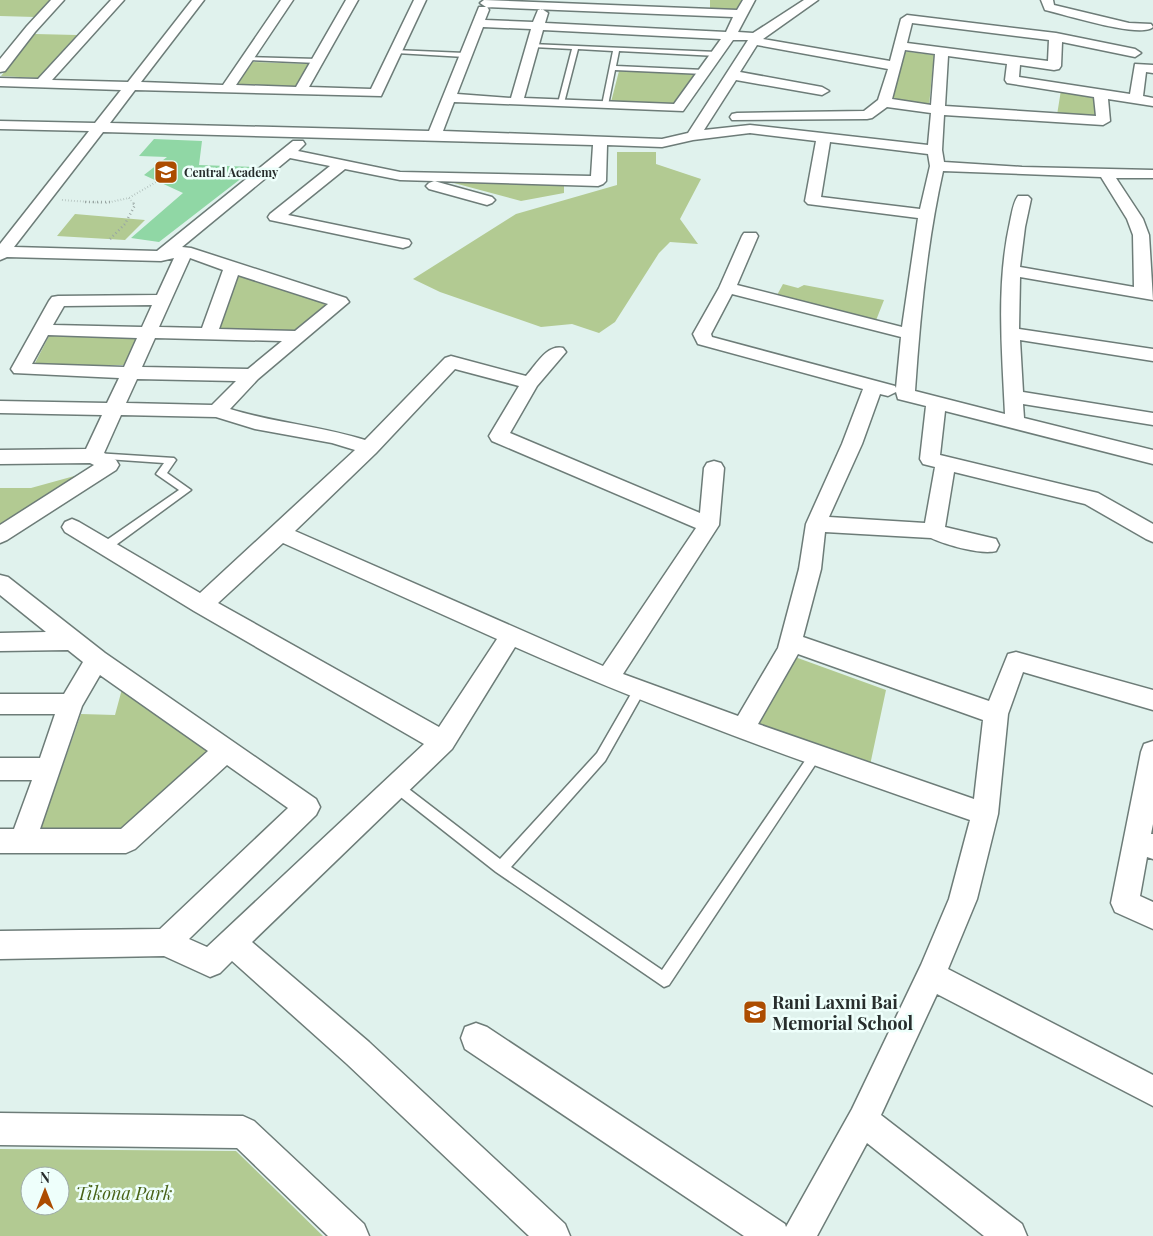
<svg xmlns="http://www.w3.org/2000/svg" width="1153" height="1236" font-family="'Playfair Display',serif">
  <rect width="100%" height="100%" fill="#e0f2ed"/>
  <path fill="#b2ca92" fill-rule="evenodd" d="M0,0H51L35,17L0,16Z
    M710,0H747L739,13L710,11Z
    M35,34L77,35L38,78L1,76Z
    M902,51L934,55L929,106L889,100Z
    M253,62L310,64L297,88L236,86Z
    M619,71L695,74L674,104L611,102Z
    M1061,90L1096,95L1098,119L1057,115Z
    M617,152H656V164L701,179L680,219L698,244L670,242L659,253L615,322L599,333L572,324L541,327L440,292L413,279L516,214L617,185Z
    M439,179L564,183V193L521,201Z
    M75,214L145,220L125,240L57,236Z
    M235,274L333,303L297,333L215,329Z
    M783,284L798,288L804,285L884,300L875,323L776,297Z
    M50,334L139,336L128,365H34Z
    M78,475L0,527V488H31Z
    M795,657L886,690L869,770L752,727Z
    M122,689L212,753L123,834L39,833L81,714L115,715Z
    M0,1149L236,1151L323,1236H0ZM30,1176H60V1206H30Z"/>
  <path fill="#90d7a5" d="M154,139L202,141L199,165L256,167L159,242L131,238L183,193L144,175L167,157L139,156Z"/>
  <g fill="none" stroke-linecap="round" stroke-linejoin="round">
    <g stroke="#6d7c78" stroke-width="3">
      <path id="lane" d="M531,44L717,52L720,54L717,56L619,51L616,66L704,70L707,72L704,74L615,70L608,105L605,107L602,105L613,51L578,49L564,103L561,105L558,103L572,49L533,47L530,45Z
        M394,50L465,53L468,55L465,57L396,53L394,52Z
        M246,57L317,59L320,61L317,63L248,60L246,59Z
        M95,453L174,458L176,460L167,473L191,490L109,550H101L100,547L101,544L179,490L156,474L164,463L92,458L90,456L92,454Z
        M639,685L643,687L645,690L605,761L511,867L662,970L811,752L815,751L819,752L821,756L669,985L664,987L496,872L393,791L391,787L393,783L397,781L401,783L500,859L597,753L635,687Z"/>
    </g>
    <g stroke="#6d7c78" stroke-width="3">
      <path id="street" d="M51,0H64L35,32L5,71L0,72V59L27,26Z
        M111,0H124L52,80L128,82L192,0H204L141,82L223,85L281,0H293L236,85L296,87L346,0H358L309,87L371,89L414,0H426L381,96L135,90L110,123L429,131L479,7H487L489,10L485,20L533,22L538,10L542,9L548,13L545,23L726,32L733,17L486,7L480,3L484,0L737,10L743,0H755L738,32L753,33L804,0H818L763,39L890,61L901,19L907,15L1056,33L1135,49L1141,53L1135,57L1062,42L1061,66L1059,69L1054,70L1020,65L1019,77L1130,94L1135,64L1153,65V73L1146,72L1143,96L1153,98V106L1108,99L1110,121L1103,125L944,115L942,150L944,162L1022,167L1153,170V178H1116L1143,219L1149,235L1153,300L1020,277L1019,329L1153,349V361L1020,340L1023,392L1153,413V425L1023,404L1024,418L1153,450V464L945,411L940,455L1098,493L1153,524V542L1146,539L1085,504L954,472L945,527L996,539L999,545L996,551C981,555 946,545 931,538L825,532L821,569L803,637L989,701L1008,654L1016,652L1153,690V710L1023,672L1008,714L998,814L977,899L948,969L1153,1075V1106L937,994L881,1115L1022,1224L1027,1236H984L867,1143L817,1236H744L465,1049L461,1038L465,1027L476,1023L487,1027L785,1224L786,1227L852,1109L921,965L949,899L970,820C817,767 664,713 515,647L452,749L252,942L369,1042L565,1224L570,1236H529L347,1064L232,961L220,973L210,977L164,956L0,959V931L160,929L288,808L227,765L135,849L126,853H0V829H14L32,780H0V758H40L55,714H0V694H64L83,662L68,650L0,651V633L46,632L0,595V575L8,577L105,653L316,799L320,807L316,815L189,939L207,947L424,744L194,611L65,532L62,527L65,522L72,519L79,522L200,593L355,450L332,443L255,429L216,417L121,415L104,453L116,460L119,465L116,470L7,540L0,543V525L94,465L90,463L0,464V450L86,449L102,415L0,413V401L107,403L119,378L14,373L11,369L49,301L52,297L58,296L157,295L174,258L161,261L7,257L0,260V244L89,131L0,129V121L95,123L121,90L0,86V78L38,79ZM912,23L1049,40L1048,61L907,43ZM483,27L531,29L511,98L457,94ZM543,30L721,39L674,104L524,98ZM733,40H748L688,133L662,139L443,131L454,102L683,111ZM757,45L888,69L878,100L864,111L737,113L732,114L730,117L732,120L867,119L872,118L887,107L931,113L928,145L750,125L704,130L736,80L822,95L829,91L822,87L740,72ZM905,50L935,54L931,105L892,99ZM948,56L1007,64L1005,80L1007,83L1094,97L1096,116L945,106ZM103,132L593,145L591,176L400,172L298,151L305,144L303,141H293L157,251L14,247ZM750,133L816,141L805,201L808,204L918,218L902,327L737,285L758,236L756,233H744L742,236L719,288L693,334L698,344L863,389L842,444L806,524L799,569L778,648L738,716L623,674L719,525L724,468L721,463L714,461L707,463L704,468L700,513L510,433L537,386L566,352L563,348C547,344 536,365 526,376L451,356L445,358L365,440C321,426 275,423 230,409L258,379L349,302L346,298L191,248L182,247L290,158L330,166L270,214L268,217L270,220L403,248L409,246L411,243L409,240L288,215L345,169L400,180L598,186L603,184L606,181L607,145L662,147L693,140ZM830,142L928,154L930,166L920,209L821,197ZM943,171L1101,177L1127,219L1133,235L1134,287L1020,267L1025,227L1031,199L1028,196H1018C1013,203 1012,213 1010,222C996,284 1002,350 1005,414L915,391C920,317 927,243 943,171ZM190,258L223,270L202,328L159,327ZM238,275L328,304L295,331L219,329ZM732,294L901,337L896,388L895,386L712,337L711,334ZM152,305L142,327L53,325L64,306ZM48,335L137,338L124,367L32,364ZM155,338L282,341L248,369L142,367ZM455,369L519,386L489,436L492,441L696,528L603,666L295,531L376,453ZM137,379L236,381L212,405L126,403ZM896,392L898,399L926,406L920,459L923,464L935,467L925,523L829,517L862,444L880,394L888,396ZM283,543L497,639L439,727L218,603ZM798,654L983,720L974,799L758,724ZM100,675L208,751L121,829H40L82,706Z
        M1041,0H1053L1054,5L1129,23L1151,24L1153,27C1141,39 1063,14 1045,10Z
        M434,181L492,197L495,200L492,203L487,205L429,189L426,186L429,183Z
        M1153,741V824L1151,834H1153V859L1147,857L1140,896L1153,902V929L1115,912L1111,903L1141,752L1144,744Z
        M0,1113L243,1116L254,1121L364,1224L369,1236H328L237,1148L0,1145Z"/>
    </g>
    <path stroke="#99a6a3" stroke-width="2" stroke-dasharray="0.5 2.5" stroke-linecap="butt" d="M129,198L133,203
      M62,200L103,203
      M106,203L129,198L156,182"/>
    <path stroke="#99a6a3" stroke-width="2.5" stroke-dasharray="1 3" stroke-linecap="butt" d="M85,202H112
      M110,239L125,224L135,205L132,202"/>
    <use href="#lane" fill="#fff" fill-rule="evenodd"/>
    <use href="#street" fill="#fff" fill-rule="evenodd"/>
  </g>
  <defs>
    <g id="school-square" transform="scale(1.25)"><rect x="-9" y="-9" width="18" height="18" rx="4" fill="#ac4c00" stroke="#eefffb"/><path d="M0-5L7-2L0 1L-7-2ZM-4 1L0 2.5L4 1V4Q0 6-4 4Z" fill="#fff"/></g>
  </defs>
  <g fill-rule="evenodd">
    <use href="#school-square" x="166" y="172"/>
    <use href="#school-square" x="755" y="1012"/>
  </g>
  <g text-anchor="middle" dominant-baseline="central" stroke-width="5" stroke-linejoin="round" paint-order="stroke">
    <g font-size="12" font-weight="bold" fill="#272d2c" stroke="#eefffb" text-anchor="start">
      <text x="184" y="172">Central Academy</text>
    </g>
    <g font-size="18" font-weight="bold" fill="#272d2c" stroke="#eefffb" text-anchor="start">
      <text x="772" y="1002">Rani Laxmi Bai<tspan x="772" dy="21">Memorial School</tspan></text>
    </g>
    <g font-size="18" font-style="italic" fill="#486217" stroke="#eefffb">
      <text x="124" y="1193">Tikona Park</text>
    </g>
  </g>
  <g transform="translate(45 1191)"><circle r="24" fill="#eefffb" stroke="#9eaba8"/>
  <path d="M0-4L9 19L0 12L-9 19Z" fill="#ac4c00"/>
  <text y="-8" font-size="14" font-weight="bold" text-anchor="middle" fill="#272d2c">N</text>
  </g>
</svg>
